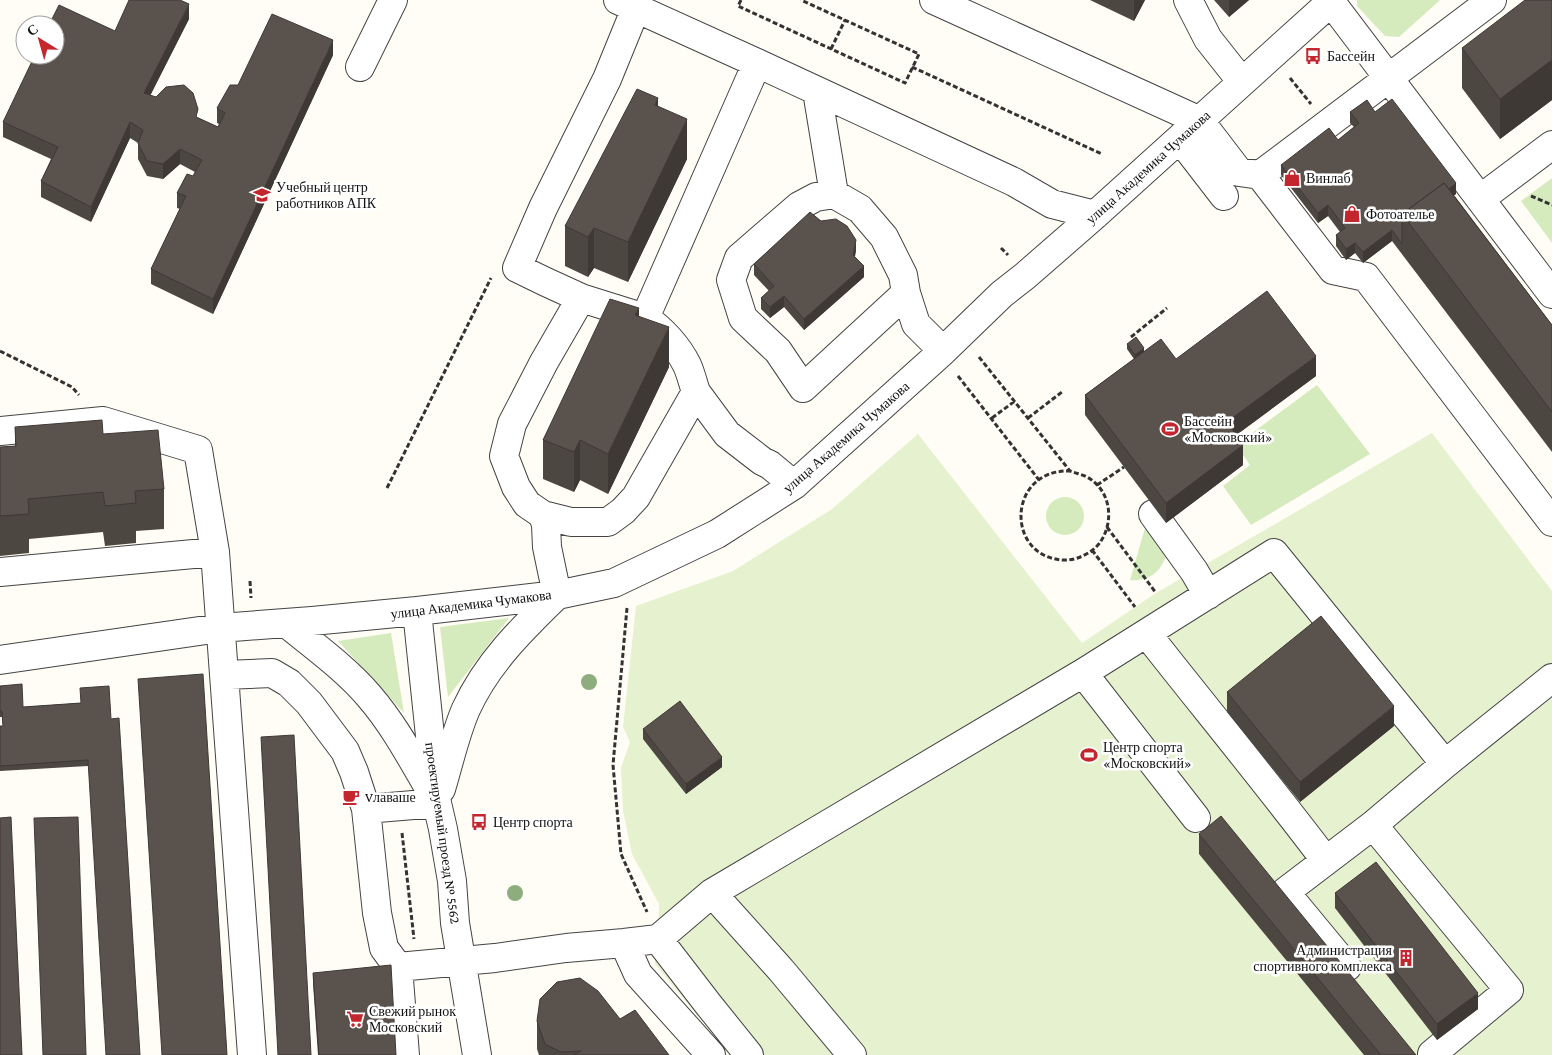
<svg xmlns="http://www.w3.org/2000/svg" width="1552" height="1055" font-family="'Crimson Pro',serif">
  <rect width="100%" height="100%" fill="#fffdf5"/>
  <path fill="#d5ebbd" d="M1357,0H1440L1399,37L1385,36L1357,6Z
    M1552,178V243L1521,201Z
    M1317,385L1370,454L1251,525L1223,486L1250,465L1236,445Z
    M1046 516a19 19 0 1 1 38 0a19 19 0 1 1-38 0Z
    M1149,514L1175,524C1169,549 1165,583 1130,580Z
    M509,618L448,697L440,627Z
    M391,633L404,713L338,641Z"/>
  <path fill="#e6f2cf" d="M1432,433L1552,591V1055H730L655,964L658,939L659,904L632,854L623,811L621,768L630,742L623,727L636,606L733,571L832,509L918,434L1082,643L1156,593Z"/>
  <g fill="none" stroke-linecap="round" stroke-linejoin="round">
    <g stroke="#444" stroke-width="30">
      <path id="minor" d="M618,0L757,63L1014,182L1052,204L1095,215
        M934,0L1200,121L1239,172L1260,175L1333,270L1366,277L1552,522
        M1188,0L1208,39L1242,82
        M1331,2L1552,294
        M360,67L393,0
        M817,91L834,194
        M1180,139L1224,196
        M1260,175L1492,0
        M1480,199L1552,145
        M906,293L803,388L778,351L743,318L731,280L739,258L799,206L816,197L834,194L860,209L884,237L903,275L906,293L916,324L943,351
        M581,298L546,282L517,268L543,208L607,79L636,8
        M645,318L581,298L544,362L512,424L504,456L516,487L527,504L543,515L571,522H608L623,511L636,497L696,392C693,383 691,374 687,365C678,347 662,329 645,318L757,63
        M696,392L727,434L762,461L770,465L794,485
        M0,431L103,421L198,450L215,552L252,1055
        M1153,514L1194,571L1208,595
        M543,515L546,525L547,547L557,595
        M0,572L215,552
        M417,611L437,803L443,829L452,881L455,923L477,1055
        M286,623C314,646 345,668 369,696C395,726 413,761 433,795
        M1147,634C1206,709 1268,784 1326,861
        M0,660L220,628L312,621L417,611L557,595L614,583L717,534L794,485L943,351L1002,294L1025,276L1095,215L1333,0
        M1083,673L1196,818
        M224,675L272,673L289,683L309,703L345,751L354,772L366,809L377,913L384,948L398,967L405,1055
        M441,789C449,763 455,734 466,709C487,663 522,629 557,595
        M366,809L437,803
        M1373,825L1509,990L1432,1054
        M712,893L781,970L852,1055
        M658,939L708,1004L749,1055
        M624,943L638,974L711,1055
        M398,967L495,958L566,948L624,943L658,939L712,893L1083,673L1274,553L1445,764
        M1347,967L1285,892L1373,825L1445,764L1552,678"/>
    </g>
    <path stroke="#333" stroke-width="3" stroke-dasharray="5 2.5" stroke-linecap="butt" d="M741,0L738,6L905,83L919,54L801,0
      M831,49L845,20
      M912,67L1102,154
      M1290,78L1311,104
      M1531,196L1552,205
      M1001,248L1008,255
      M1131,337L1167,308
      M0,351L72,387L79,395
      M979,357L1070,471C1075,473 1080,474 1085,476C1110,488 1115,519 1101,541C1095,551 1080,559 1068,560C1005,562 1005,469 1070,471
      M958,376L1039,480
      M992,418L1015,401
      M1028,418L1062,392
      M1097,485L1124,467
      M387,488L491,278
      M1107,527L1156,593
      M1092,550L1135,607
      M250,581L251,598
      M627,608L613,765L621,854L647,912
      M402,833L414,939"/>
    <use href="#minor" stroke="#fff" stroke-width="28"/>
  </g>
  <g fill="#8dad7f">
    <circle cx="589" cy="682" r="8"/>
    <circle cx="515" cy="893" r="8"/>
  </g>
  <path fill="#4d4742" d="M1090,0H1145L1134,21Z
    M1214,0H1249L1229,17Z
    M1552,0V100L1500,139L1462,88V48Z
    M189,19L150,95L218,127L219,124L217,123V108L238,85L333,55L213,314L151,284V269L180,209L177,208V193L193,176L195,172L180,164L163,179L147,176L138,159V143L130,138L91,222L41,197V181L51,159L3,137V122L115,31Z
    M658,107L687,159L628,282L594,268L588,277L565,266V226Z
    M1350,112H1375L1456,194L1454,195L1552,325V452L1392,241L1363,263L1355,253L1346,260L1336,246V235L1340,232L1328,216L1318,223L1281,175V165L1338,140L1354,127L1350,123Z
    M856,250L855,257L864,277L804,330L784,307L770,318L761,309V298L769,291L754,275V264Z
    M639,316L669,367L608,494L580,480L574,492L543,479V440Z
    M1127,344L1144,351L1176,359L1316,376L1236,435L1243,465L1166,523L1085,415V395L1134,359L1127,349Z
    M15,427L103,434L164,489V529L136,531V543L105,546L103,532L29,539V553L0,556V447L15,446Z
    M0,686L23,707L81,703L109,686L88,766L0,771V726H3L2,717H0Z
    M1227,692L1394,726L1300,802L1227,712Z
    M643,729L722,767L686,794L643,739Z
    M1199,834L1416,1055H1364L1199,854Z
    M1335,893L1478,1009L1437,1040L1335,908Z
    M313,973L396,1055H318L313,983Z
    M620,1019L669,1055H539L537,1049V1021Z"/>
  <path fill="#3f3936" d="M1134,0H1145L1134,21Z
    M1229,0H1249L1229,17Z
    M189,4V19L144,108V93Z
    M333,40V55L213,314V299Z
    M1552,60V100L1500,139V99Z
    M658,98V138L655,105Z
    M687,119V159L628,282V242Z
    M130,122V138L91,222V207Z
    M180,149V164L163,179V164Z
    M1456,183V194L1438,207V196Z
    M1328,205V216L1318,223V213Z
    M594,228V268L588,277V237Z
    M1392,230V241L1363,263V252Z
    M856,240V250L853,265V255Z
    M1355,243V253L1346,260V249Z
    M864,266V277L804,330V319Z
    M784,296V307L770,318V307Z
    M639,308V348L635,315Z
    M669,327V367L608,494V454Z
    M1144,348V354L1135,360V355Z
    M1316,356V376L1227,442V422Z
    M580,440V480L574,492V452Z
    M1243,445V465L1166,523V503Z
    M1394,706V726L1300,802V782Z
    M722,757V767L686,794V784Z
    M1478,993V1009L1437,1040V1024Z"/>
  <path fill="#5a524d" stroke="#3f3936" d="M129,0H180L189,4L144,93L156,97L166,87L184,85L193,93L198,109L196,117L218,127L225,113L217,108L230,85H238L272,14L333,40L213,299L151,269L186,196L177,193L187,174L193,176L202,160L180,149L163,164L147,161L138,143L143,130L130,122L91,207L41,181L58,147L3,122L35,55H55V25H49L59,5L115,31Z
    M1525,0H1552V60L1500,99L1462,48Z
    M637,89L658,98L655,105L687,119L628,242L594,228L588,237L565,226Z
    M1392,99L1456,183L1449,189L1444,183L1402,214V244L1392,230L1363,252L1355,243L1346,249L1336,235L1345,228L1328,205L1318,213L1281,165L1329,128L1338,140L1359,123L1350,112L1367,100L1375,112Z
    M1444,183L1552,325V412L1402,214Z
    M810,212L821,221L836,219L847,226L856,240L853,255L864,266L804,319L784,296L770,307L761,298L774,286L754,264Z
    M1267,291L1316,356L1227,422L1243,445L1166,503L1085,395L1161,339L1176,359Z
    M610,299L639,308L635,315L669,327L608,454L580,440L574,452L543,440Z
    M1136,337L1144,348L1135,355L1127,344Z
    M102,420L103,434L158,430L164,489L135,491L136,503L105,506L103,492L28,499L29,514L0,516V447L16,446L15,427Z
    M1321,616L1394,706L1300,782L1227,692Z
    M203,674L227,1055H162L138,679Z
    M22,684L23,707L81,703L80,688L109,686L111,719L119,718L140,1055H106L88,760L0,766V726H3L2,711H0V686Z
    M680,701L722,757L686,784L643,729Z
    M294,735L311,1055H278L261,737Z
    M1221,816L1416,1055H1381L1199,834Z
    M11,817L22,1055H0V818Z
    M78,817L86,1055H43L34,818Z
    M1376,862L1478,993L1437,1024L1335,893Z
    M391,965L396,1055H319L313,973Z
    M580,978L598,991L620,1019L635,1010L669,1055H574L581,1051L561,1052L545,1044L537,1021L540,999L557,982Z"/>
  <defs>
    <g id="bus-bare" transform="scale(1.35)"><path d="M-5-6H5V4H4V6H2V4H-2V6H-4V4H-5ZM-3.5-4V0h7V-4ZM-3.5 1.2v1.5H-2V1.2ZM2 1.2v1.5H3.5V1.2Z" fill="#c4262e" stroke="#fff" stroke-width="2.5" paint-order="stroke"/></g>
    <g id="shop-bare" transform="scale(1.35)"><path d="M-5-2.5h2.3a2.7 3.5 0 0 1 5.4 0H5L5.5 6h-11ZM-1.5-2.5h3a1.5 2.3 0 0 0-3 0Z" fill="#c4262e" stroke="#fff" stroke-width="2.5" paint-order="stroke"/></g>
    <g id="school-bare" transform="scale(1.35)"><path d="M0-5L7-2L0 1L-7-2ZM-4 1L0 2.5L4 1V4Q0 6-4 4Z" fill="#c4262e" stroke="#fff" stroke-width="2.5" paint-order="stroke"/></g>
    <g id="stadium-bare" transform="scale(1.35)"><path d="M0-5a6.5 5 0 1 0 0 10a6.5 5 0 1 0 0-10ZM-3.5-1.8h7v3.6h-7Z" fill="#c4262e" stroke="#fff" stroke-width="2.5" paint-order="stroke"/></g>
    <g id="cafe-bare" transform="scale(1.35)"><path d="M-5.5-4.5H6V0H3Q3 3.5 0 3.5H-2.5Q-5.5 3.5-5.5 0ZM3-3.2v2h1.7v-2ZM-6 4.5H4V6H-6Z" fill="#c4262e" stroke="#fff" stroke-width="2.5" paint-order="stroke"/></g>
    <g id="building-bare" transform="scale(1.35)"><path d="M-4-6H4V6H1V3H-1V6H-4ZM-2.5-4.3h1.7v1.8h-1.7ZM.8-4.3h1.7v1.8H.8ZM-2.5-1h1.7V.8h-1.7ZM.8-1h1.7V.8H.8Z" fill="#c4262e" stroke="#fff" stroke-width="2.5" paint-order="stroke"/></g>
    <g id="supermarket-bare" transform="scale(1.35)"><path d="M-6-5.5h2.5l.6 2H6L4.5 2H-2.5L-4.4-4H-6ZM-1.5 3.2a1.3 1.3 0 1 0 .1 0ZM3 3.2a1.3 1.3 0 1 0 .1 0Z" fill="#c4262e" stroke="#fff" stroke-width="2.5" paint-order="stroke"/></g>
  </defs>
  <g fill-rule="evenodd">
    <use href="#bus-bare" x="1313" y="56"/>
    <use href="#shop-bare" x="1292" y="178"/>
    <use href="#school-bare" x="262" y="195"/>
    <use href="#shop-bare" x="1352" y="214"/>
    <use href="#stadium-bare" x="1170" y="429"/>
    <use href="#stadium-bare" x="1089" y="755"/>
    <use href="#cafe-bare" x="351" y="797"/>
    <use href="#bus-bare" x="479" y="822"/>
    <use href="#building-bare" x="1406" y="958"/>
    <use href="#supermarket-bare" x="355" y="1019"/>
  </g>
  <g text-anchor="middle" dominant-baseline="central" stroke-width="5" stroke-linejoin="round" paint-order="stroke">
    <g font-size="14" fill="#111" stroke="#fff" text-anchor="start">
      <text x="1327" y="56">Бассейн</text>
      <text x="1306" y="178">Винлаб</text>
      <text x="276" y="187">Учебный центр<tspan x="276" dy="16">работников АПК</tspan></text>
      <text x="1366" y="214">Фотоателье</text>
      <text x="1184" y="421">Бассейн<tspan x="1184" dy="16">«Московский»</tspan></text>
      <text x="1103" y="747">Центр спорта<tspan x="1103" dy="16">«Московский»</tspan></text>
      <text x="365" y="797">Vлаваше</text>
      <text x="493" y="822">Центр спорта</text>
      <text x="1392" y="950" text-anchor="end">Администрация<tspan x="1392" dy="16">спортивного комплекса</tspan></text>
      <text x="369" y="1011">Свежий рынок<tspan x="369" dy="16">Московский</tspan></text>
    </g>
    <g font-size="14" fill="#111" stroke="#fff">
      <text transform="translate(1148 167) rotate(-42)">улица Академика Чумакова</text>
      <text transform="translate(846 437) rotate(-41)">улица Академика Чумакова</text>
      <text transform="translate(471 604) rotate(-7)">улица Академика Чумакова</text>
      <text transform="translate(443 833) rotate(82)">проектируемый проезд № 5562</text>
    </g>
  </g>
  <g transform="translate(40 40) rotate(323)"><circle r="24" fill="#ffffff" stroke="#a0a0a0"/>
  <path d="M0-4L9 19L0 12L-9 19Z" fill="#c4262e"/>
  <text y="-8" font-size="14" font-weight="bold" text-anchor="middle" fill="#111111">С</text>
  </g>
</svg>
